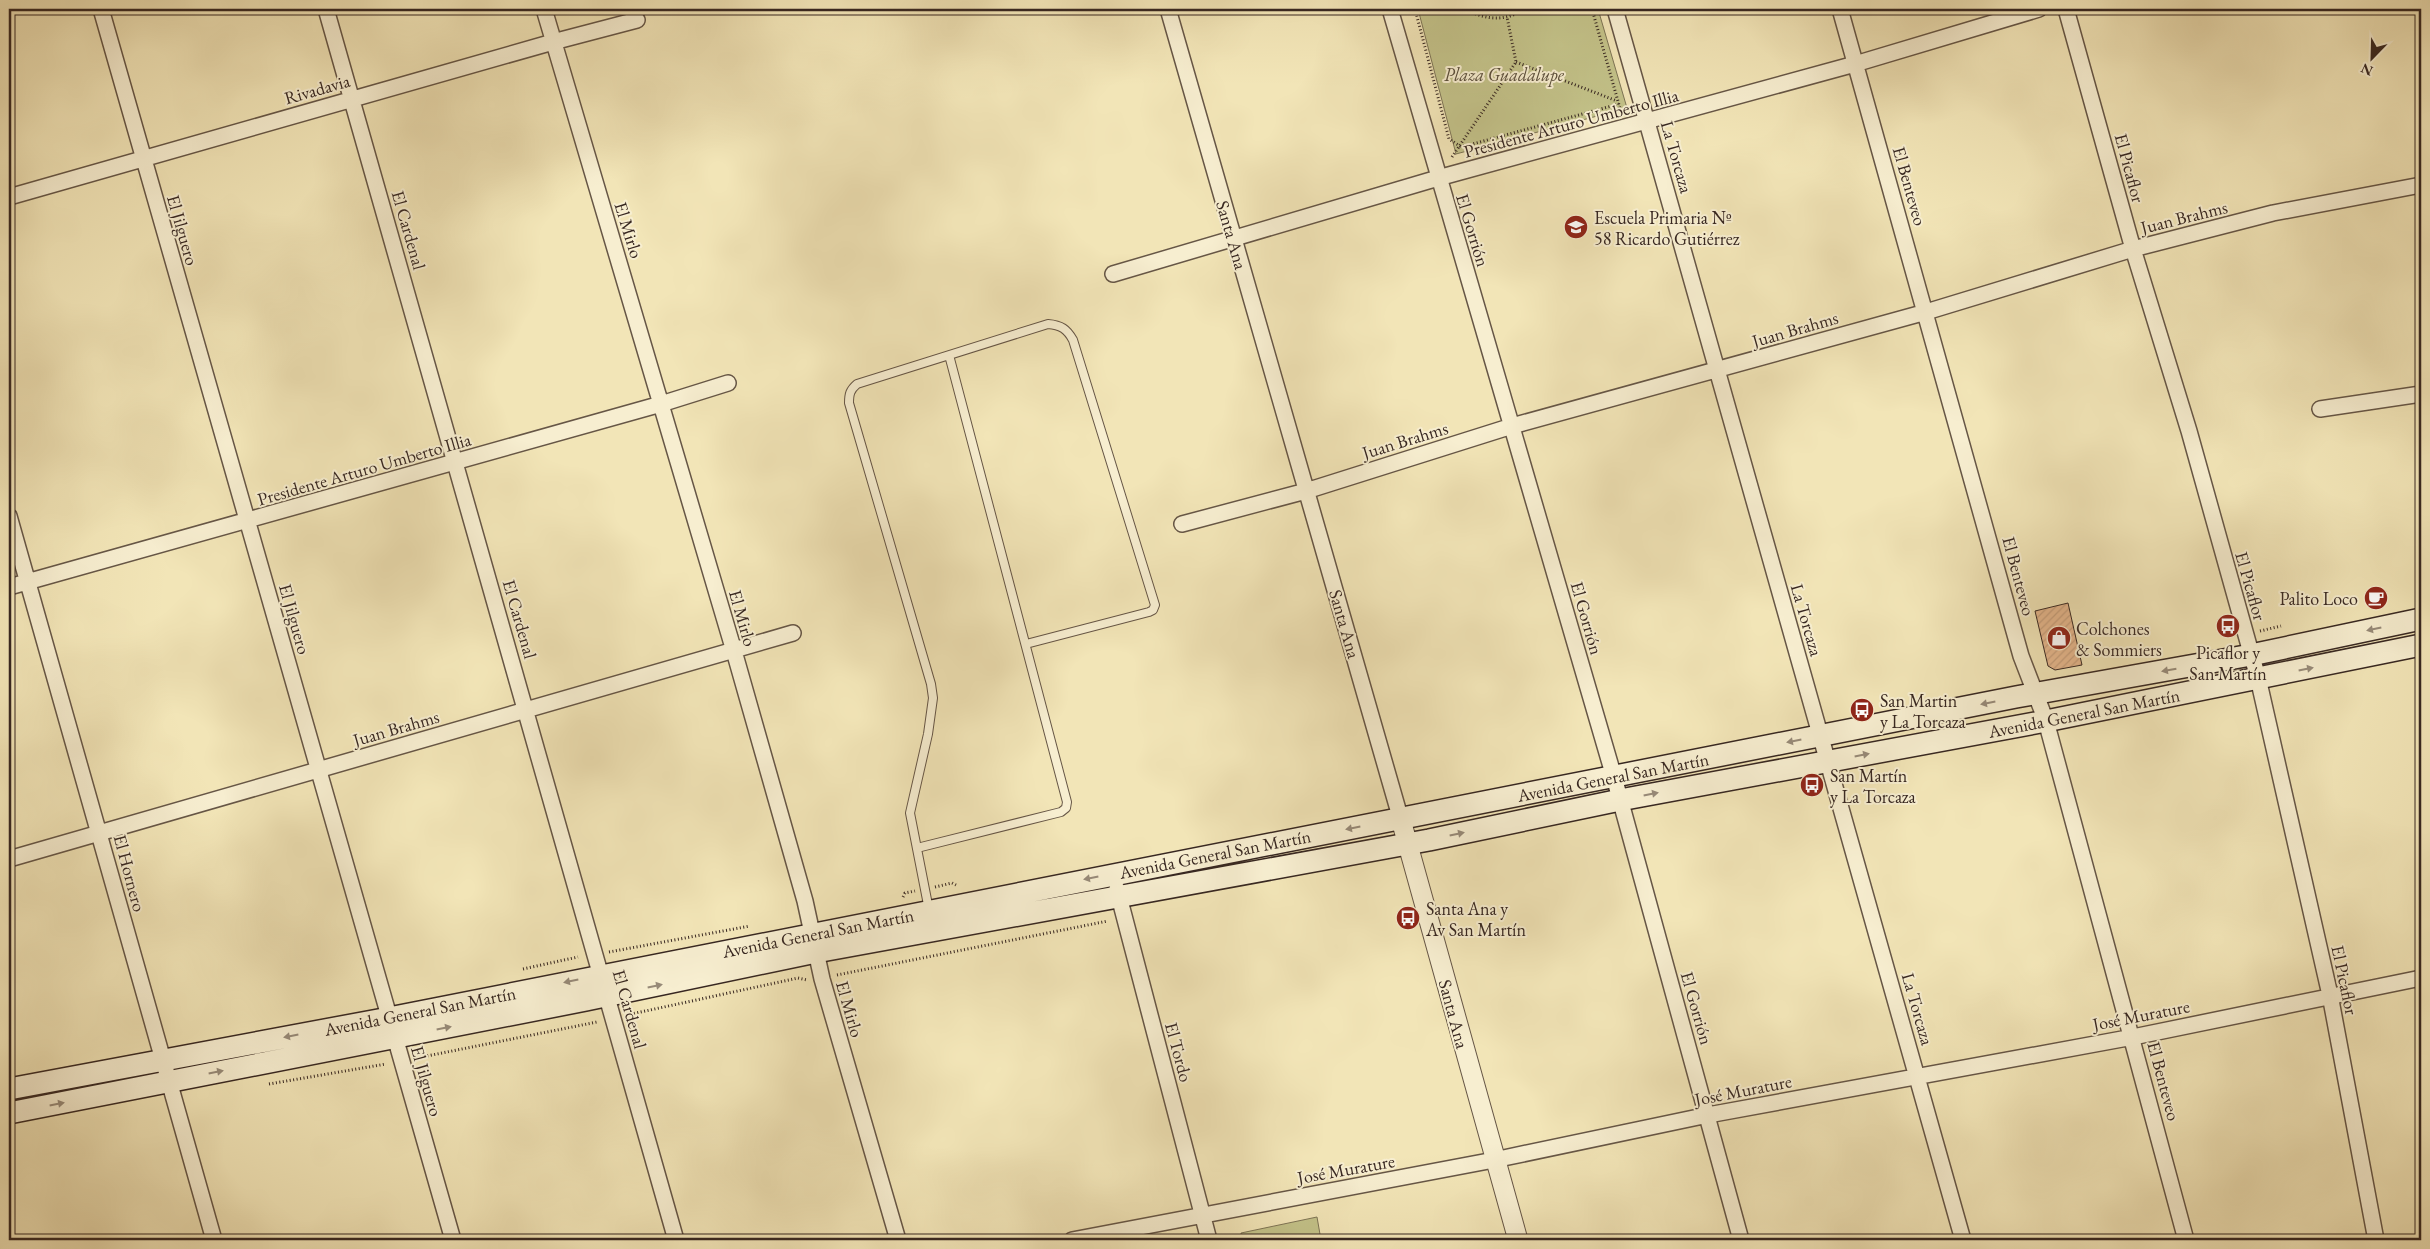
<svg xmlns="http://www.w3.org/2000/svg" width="2430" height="1249" font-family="'EB Garamond',serif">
  <defs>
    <pattern id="building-hatch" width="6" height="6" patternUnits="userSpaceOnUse" patternTransform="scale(1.25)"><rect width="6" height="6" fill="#e6b78d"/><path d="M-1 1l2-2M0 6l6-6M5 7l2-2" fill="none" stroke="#c69d79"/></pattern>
  </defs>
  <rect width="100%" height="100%" fill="#f2e5b7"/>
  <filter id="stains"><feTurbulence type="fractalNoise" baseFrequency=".004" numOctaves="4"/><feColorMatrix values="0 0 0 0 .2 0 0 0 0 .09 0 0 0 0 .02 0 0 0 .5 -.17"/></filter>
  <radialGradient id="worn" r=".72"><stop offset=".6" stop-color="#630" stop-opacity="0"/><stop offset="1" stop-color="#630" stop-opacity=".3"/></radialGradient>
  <path fill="#c3c289" stroke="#7d7455" d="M1418,9H1598L1627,108L1456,154Z
    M1317,1217L1321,1240H1242L1241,1233Z"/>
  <path fill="url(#building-hatch)" stroke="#372721" d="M2068,603L2082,665L2055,670L2048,666L2035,611Z"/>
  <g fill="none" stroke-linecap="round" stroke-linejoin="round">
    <g stroke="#665646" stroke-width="10">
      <path id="service" d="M917,848L1061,812L1066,808L1067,802L949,355
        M929,910L910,813L928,734L933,698L931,684L849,403C849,394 850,390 857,384L1048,324C1061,325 1067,329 1073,340L1155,605L1153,610L1149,612L1026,644"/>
    </g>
    <g stroke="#665646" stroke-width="18">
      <path id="minor" d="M101,9L453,1240
        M326,9L676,1240
        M544,9L734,651L805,901L822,979L898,1240
        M1168,9L1401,820
        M1390,9L1614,777L1741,1240
        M1615,9L1963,1240
        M1840,9L2021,656L2046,721L2186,1240
        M2066,9L2133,249L2189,431L2258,678L2330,995L2376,1240
        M9,197L553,42L637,20
        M1113,274L1438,178L1855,64L2039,9
        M2320,409L2421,394
        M9,516L214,1240
        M1182,524L1306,491L1512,426L1926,312L2133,249L2273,213L2421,185
        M9,587L661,404L728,383
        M9,859L793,633
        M1117,889L1209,1240
        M1072,1240L1494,1160L1708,1115L2133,1037L2421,978"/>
    </g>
    <g stroke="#665646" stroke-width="21">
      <path id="tertiary" d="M1401,820L1518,1240"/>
    </g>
    <g stroke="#372721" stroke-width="24">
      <path id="secondary" d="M9,1089L389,1018L2016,697L2251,655L2421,619
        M9,1113L586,1000L816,952L1429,840L1620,800L2046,721L2421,645"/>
    </g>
    <path stroke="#372721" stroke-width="3" stroke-dasharray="1 2.5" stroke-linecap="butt" d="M1415,9L1449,139L1460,146L1469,145L1619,104
      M1466,9C1484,20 1506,22 1524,9
      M1592,9L1621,112
      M1516,62L1617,101
      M1452,157L1516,62L1507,17
      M2260,631L2281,626
      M935,887L952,883L956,885
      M903,897L905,893L915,891
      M609,952L750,926
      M523,969L578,957
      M837,975L1108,921
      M627,1015L798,978L807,980
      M417,1058L597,1022
      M269,1084L386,1064"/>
    <use href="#service" stroke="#f7eed0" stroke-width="8"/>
    <use href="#minor" stroke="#f7eed0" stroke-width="15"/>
    <use href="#tertiary" stroke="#f7eed0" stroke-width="19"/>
    <use href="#secondary" stroke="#f7eed0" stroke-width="21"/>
  </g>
  <defs><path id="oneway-solid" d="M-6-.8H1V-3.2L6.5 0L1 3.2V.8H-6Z" transform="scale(1.25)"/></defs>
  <g fill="#978a78">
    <use href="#oneway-solid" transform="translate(2374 629) rotate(168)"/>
    <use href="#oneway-solid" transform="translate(2306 669) rotate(-11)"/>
    <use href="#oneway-solid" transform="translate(2169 670) rotate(170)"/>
    <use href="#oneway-solid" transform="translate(1988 703) rotate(169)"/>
    <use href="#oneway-solid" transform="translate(1794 741) rotate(169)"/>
    <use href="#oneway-solid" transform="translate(1862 755) rotate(-11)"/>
    <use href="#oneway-solid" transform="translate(1651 794) rotate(-11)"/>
    <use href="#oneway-solid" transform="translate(1353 828) rotate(169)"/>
    <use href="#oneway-solid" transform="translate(1457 834) rotate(-12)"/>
    <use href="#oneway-solid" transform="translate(1091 878) rotate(169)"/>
    <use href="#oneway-solid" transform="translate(571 981) rotate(168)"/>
    <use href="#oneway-solid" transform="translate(655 986) rotate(-12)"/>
    <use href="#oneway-solid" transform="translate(444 1028) rotate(-11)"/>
    <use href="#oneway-solid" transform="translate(291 1036) rotate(169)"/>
    <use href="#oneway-solid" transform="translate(216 1072) rotate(-11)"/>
    <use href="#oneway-solid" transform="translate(57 1104) rotate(-11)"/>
  </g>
  <defs>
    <g id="school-disc" transform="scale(1.25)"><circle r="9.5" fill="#8f2418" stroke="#f7eed0"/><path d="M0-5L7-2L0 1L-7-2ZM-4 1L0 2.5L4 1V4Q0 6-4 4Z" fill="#fff"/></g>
    <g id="cafe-disc" transform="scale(1.25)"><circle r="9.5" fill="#8f2418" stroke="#f7eed0"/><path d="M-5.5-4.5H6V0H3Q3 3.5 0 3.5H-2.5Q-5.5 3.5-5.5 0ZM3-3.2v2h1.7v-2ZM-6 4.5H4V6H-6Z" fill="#fff"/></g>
    <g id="bus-disc" transform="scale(1.25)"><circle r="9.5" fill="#8f2418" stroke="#f7eed0"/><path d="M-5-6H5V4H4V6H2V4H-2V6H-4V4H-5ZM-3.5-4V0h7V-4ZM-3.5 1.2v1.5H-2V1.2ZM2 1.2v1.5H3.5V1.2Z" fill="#fff"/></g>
    <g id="shop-disc" transform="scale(1.25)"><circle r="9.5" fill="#8f2418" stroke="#f7eed0"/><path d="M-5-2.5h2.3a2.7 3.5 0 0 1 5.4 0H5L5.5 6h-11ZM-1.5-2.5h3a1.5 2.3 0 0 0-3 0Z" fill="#fff"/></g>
  </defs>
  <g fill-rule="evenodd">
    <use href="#school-disc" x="1576" y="227"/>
    <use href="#cafe-disc" x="2376" y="598"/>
    <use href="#bus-disc" x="2228" y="626"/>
    <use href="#shop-disc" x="2059" y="638"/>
    <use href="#bus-disc" x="1862" y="710"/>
    <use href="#bus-disc" x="1812" y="785"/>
    <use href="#bus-disc" x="1408" y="918"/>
  </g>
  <g text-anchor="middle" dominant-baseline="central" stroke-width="4" stroke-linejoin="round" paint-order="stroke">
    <g font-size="18" font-style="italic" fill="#5a4e3b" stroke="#f7eed0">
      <text x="1504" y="74">Plaza Guadalupe</text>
    </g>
    <g font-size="18" fill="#372721" stroke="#f7eed0">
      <text transform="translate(317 89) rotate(-16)">Rivadavia</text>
      <text transform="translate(1571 123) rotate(-15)">Presidente Arturo Umberto Illia</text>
      <text transform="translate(1677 157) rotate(74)">La Torcaza</text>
      <text transform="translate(2130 168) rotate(75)">El Picaflor</text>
      <text transform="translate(1910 186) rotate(74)">El Benteveo</text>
      <text transform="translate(2184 217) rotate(-14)">Juan Brahms</text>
      <text transform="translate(183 230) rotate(74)">El Jilguero</text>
      <text transform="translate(409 230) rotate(74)">El Cardenal</text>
      <text transform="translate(629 230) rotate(73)">El Mirlo</text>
      <text transform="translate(1473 230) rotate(73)">El Gorrión</text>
      <text transform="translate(1232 235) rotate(74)">Santa Ana</text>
      <text transform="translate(1795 329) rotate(-16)">Juan Brahms</text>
      <text transform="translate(1405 440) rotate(-17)">Juan Brahms</text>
      <text transform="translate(364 469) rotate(-16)">Presidente Arturo Umberto Illia</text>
      <text transform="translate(2019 576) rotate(75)">El Benteveo</text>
      <text transform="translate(2251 586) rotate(74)">El Picaflor</text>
      <text transform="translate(743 618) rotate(74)">El Mirlo</text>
      <text transform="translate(1587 618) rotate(74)">El Gorrión</text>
      <text transform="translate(295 619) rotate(74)">El Jilguero</text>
      <text transform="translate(520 619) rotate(74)">El Cardenal</text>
      <text transform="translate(1807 620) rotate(74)">La Torcaza</text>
      <text transform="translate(1345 624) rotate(74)">Santa Ana</text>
      <text transform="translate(2084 713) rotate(-11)">Avenida General San Martín</text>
      <text transform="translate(396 728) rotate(-16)">Juan Brahms</text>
      <text transform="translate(1613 777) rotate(-11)">Avenida General San Martín</text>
      <text transform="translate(1215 854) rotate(-11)">Avenida General San Martín</text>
      <text transform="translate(130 873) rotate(75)">El Hornero</text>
      <text transform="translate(818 933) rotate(-11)">Avenida General San Martín</text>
      <text transform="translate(2345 980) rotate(78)">El Picaflor</text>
      <text transform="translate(1697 1008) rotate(74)">El Gorrión</text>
      <text transform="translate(630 1009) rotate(74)">El Cardenal</text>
      <text transform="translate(850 1009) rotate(74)">El Mirlo</text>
      <text transform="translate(1918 1009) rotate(74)">La Torcaza</text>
      <text transform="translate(420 1011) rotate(-11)">Avenida General San Martín</text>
      <text transform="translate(1454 1014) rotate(75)">Santa Ana</text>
      <text transform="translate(2141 1015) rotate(-11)">José Murature</text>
      <text transform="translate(1179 1052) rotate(75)">El Tordo</text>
      <text transform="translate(427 1081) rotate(74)">El Jilguero</text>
      <text transform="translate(2164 1081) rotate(75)">El Benteveo</text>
      <text transform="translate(1743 1090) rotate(-11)">José Murature</text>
      <text transform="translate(1346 1169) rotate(-10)">José Murature</text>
    </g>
    <g font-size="18" fill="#372721" stroke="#f7eed0" text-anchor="start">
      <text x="1594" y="217">Escuela Primaria Nº<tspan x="1594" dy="21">58 Ricardo Gutiérrez</tspan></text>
      <text x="2358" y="598" text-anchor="end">Palito Loco</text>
      <text x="2076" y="628">Colchones<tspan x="2076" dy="21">&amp; Sommiers</tspan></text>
      <text x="2228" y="652" text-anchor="middle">Picaflor y<tspan x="2228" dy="21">San Martín</tspan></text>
      <text x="1880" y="700">San Martin<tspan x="1880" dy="21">y La Torcaza</tspan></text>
      <text x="1830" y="775">San Martín<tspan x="1830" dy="21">y La Torcaza</tspan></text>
      <text x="1426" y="908">Santa Ana y<tspan x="1426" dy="21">Av San Martín</tspan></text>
    </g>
  </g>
  <rect width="2430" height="1249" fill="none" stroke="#f2e5b7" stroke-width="30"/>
  <rect x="10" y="10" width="2410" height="1229" fill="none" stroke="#372721" stroke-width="2.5"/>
  <rect x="15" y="15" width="2400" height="1219" fill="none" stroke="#372721"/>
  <g transform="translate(2372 58) rotate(203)" stroke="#f7eed0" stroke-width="4" paint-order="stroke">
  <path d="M0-4L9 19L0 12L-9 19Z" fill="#372721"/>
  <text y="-8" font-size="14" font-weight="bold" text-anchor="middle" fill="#372721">N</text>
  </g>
  <rect width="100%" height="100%" filter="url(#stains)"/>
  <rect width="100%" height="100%" fill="url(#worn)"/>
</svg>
